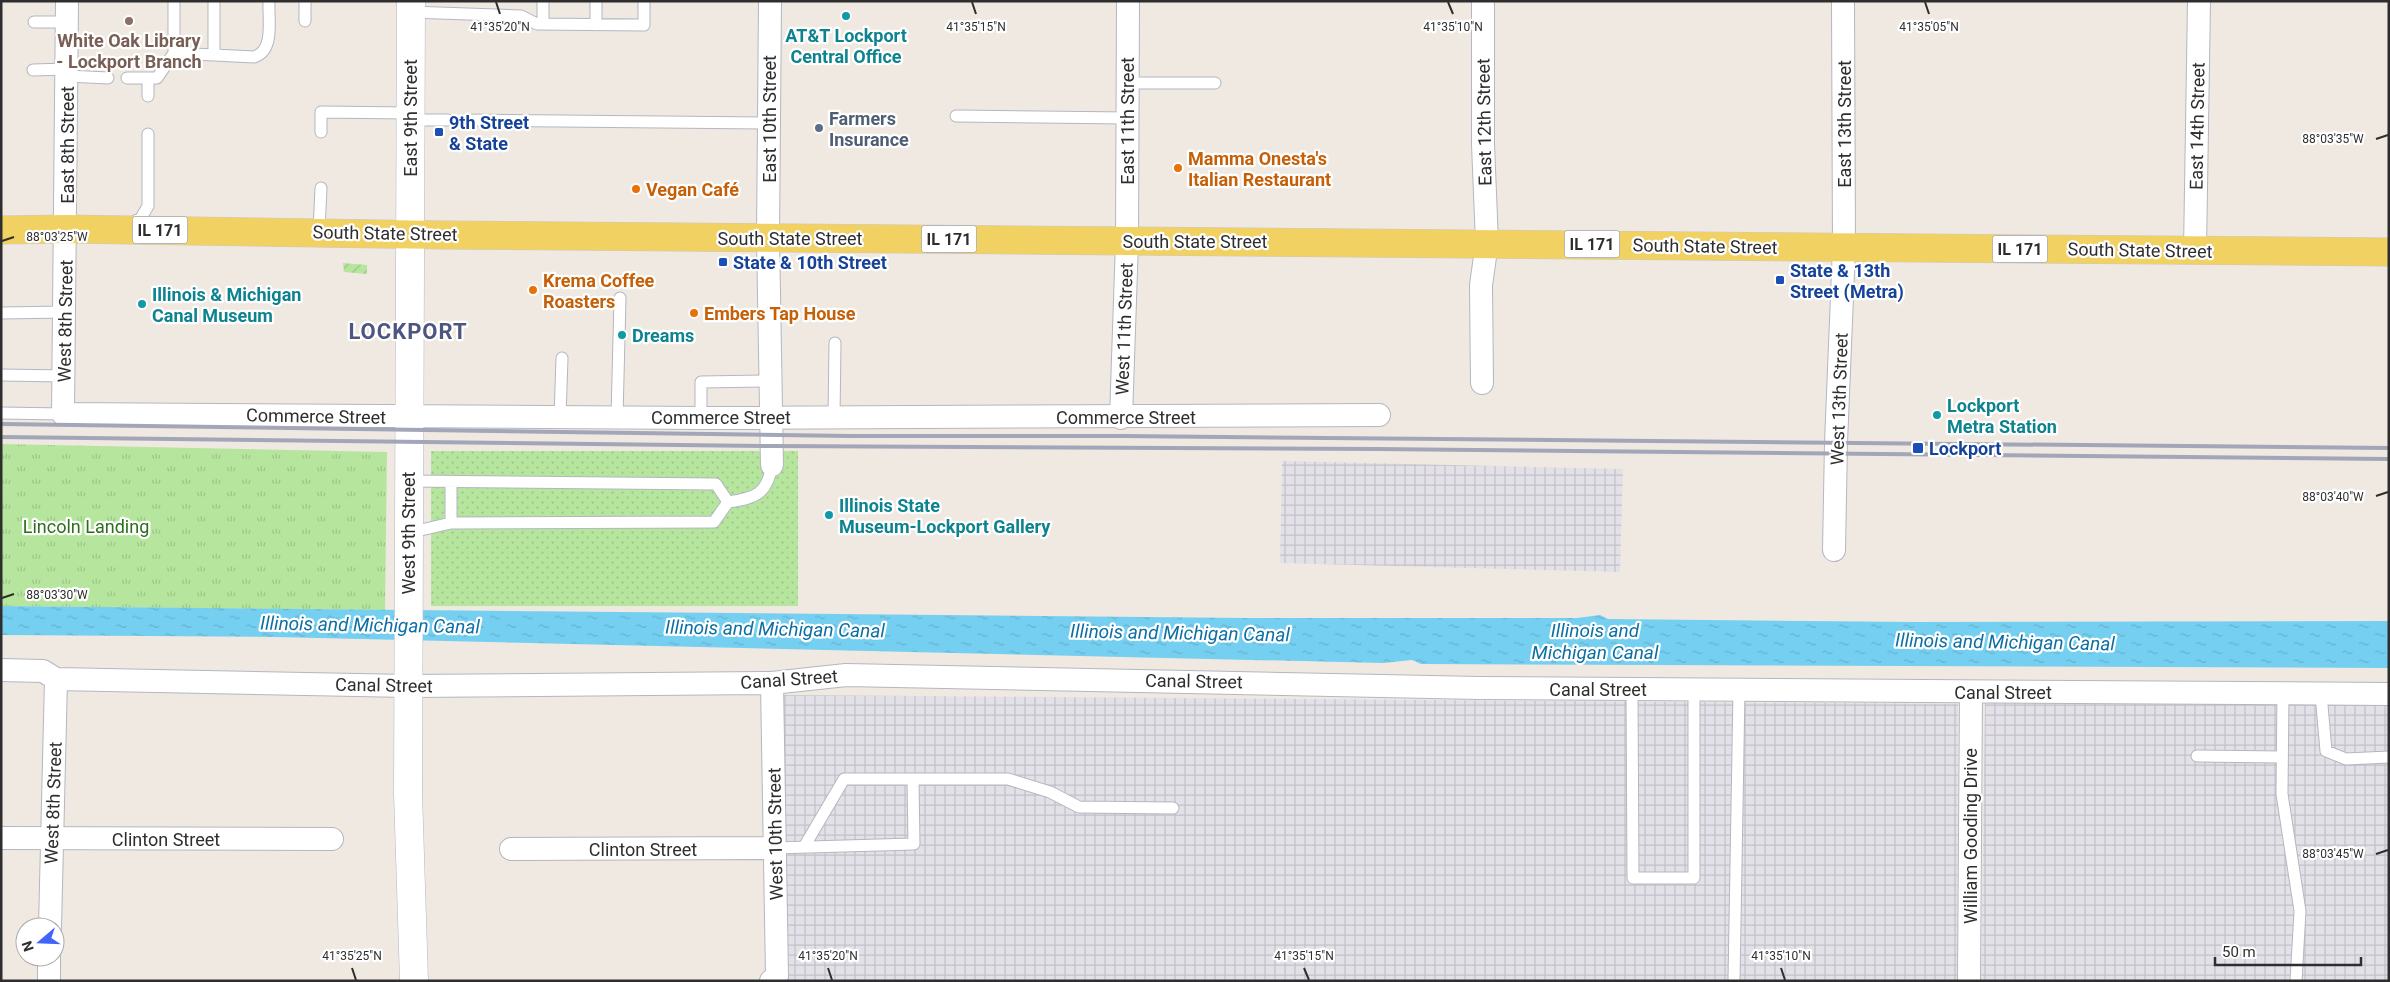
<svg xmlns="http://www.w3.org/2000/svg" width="2390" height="982" font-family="Roboto,sans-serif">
  <defs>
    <pattern id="industrial-grid" width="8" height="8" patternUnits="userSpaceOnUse" patternTransform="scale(1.25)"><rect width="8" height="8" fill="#e3e1e8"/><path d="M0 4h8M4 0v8" fill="none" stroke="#c3c1c7"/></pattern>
    <pattern id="grass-dots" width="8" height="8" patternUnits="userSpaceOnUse" patternTransform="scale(1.25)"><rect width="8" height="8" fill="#b6e59e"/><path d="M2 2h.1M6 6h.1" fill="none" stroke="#9dc588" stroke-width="1.8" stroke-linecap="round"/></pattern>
    <pattern id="park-tufts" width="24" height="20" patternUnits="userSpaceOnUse" patternTransform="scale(1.25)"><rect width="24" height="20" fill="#b6e59e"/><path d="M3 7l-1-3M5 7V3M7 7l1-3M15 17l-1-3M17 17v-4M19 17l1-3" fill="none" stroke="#9dc588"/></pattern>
    <pattern id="garden-furrows" width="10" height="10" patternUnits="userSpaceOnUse" patternTransform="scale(1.25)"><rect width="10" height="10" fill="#b6e59e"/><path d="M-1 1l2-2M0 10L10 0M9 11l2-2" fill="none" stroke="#9dc588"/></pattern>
    <pattern id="water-ripples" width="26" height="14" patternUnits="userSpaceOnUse" patternTransform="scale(1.25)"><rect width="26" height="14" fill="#75cff0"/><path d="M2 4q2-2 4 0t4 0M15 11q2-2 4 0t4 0" fill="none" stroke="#66b2ce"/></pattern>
  </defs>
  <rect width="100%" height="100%" fill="#efe9e1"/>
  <path fill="url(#industrial-grid)" d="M1282,461L1623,469L1620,572L1280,563Z
    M780,695L1958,704L1957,981H782Z
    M2288,702L2389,703V981H1981L1985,703Z"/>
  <path fill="url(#grass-dots)" d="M431,451H798V606H431Z"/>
  <path fill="url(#park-tufts)" d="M1,444L387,452L385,610L1,606Z"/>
  <path fill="url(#garden-furrows)" d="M343,263L367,265V274L344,272Z"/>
  <path fill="url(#water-ripples)" d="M1,606L1247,618H1577L1600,615L1608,619L1916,622L2389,621V668L1421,664L1412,660L1383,663L276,637L1,635Z"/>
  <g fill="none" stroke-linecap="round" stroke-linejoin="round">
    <g stroke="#b4b7c1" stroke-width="13">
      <path id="service" d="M411,12L521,16L537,24L644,25V1
        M305,21V1
        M34,22H67
        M543,24V1
        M596,25V1
        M174,53L254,57C275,51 268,19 269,1
        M214,54V1
        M33,70L67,69
        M67,76L108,78
        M127,78H157L174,53V1
        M148,78V96
        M1128,83H1215
        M956,116L1127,118
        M410,120H448
        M465,120L769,123
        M321,132V112L410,113
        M130,224L141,218L148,206V134
        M319,231L321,188
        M1,313L65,312
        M1,375L64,376
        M1,413L63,414
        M560,417L562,358
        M617,417L620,298
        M834,417L835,343
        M701,418V382L770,381
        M409,481L716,484L728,502
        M451,523V483
        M408,533L451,523L714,522L728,502C756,498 767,494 772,465
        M1632,689L1633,878H1694V689
        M2283,693L2282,794L2300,911L2296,981
        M2321,694L2326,751L2346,759L2389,757
        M2197,756L2282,757
        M804,847L844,779H1008L1050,792L1079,807L1173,808
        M775,848L914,844L913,779
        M1734,981L1739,690"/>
    </g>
    <g stroke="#b4b7c1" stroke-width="24">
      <path id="minor" d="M67,1L63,414L701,418L1379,415
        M770,1L768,238L772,465
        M2195,251L2199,1
        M1482,383L1481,285L1487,243L1483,144V1
        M1121,418L1127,241L1128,1
        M1834,550L1836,443L1844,247L1843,1
        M1,670L43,671L56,679L408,686L772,683L846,675L1480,688L2389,694
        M1,838L332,839
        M511,849L775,848
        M50,927L56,679
        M49,981V957
        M771,981L777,976L772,683
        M1969,981L1971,692"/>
    </g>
    <g stroke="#b4b7c1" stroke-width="29">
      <path id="secondary" d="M411,1L408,793L414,981"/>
    </g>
    <g stroke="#c9c9c9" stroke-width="29">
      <path id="primary" d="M1,230L66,229L444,235L2389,252"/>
    </g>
    <use href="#service" stroke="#fff" stroke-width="11"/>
    <use href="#minor" stroke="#fff" stroke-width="22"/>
    <use href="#secondary" stroke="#fff" stroke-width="28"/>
    <use href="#primary" stroke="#f2d163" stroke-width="28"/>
    <path stroke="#a3a6b8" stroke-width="4" d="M1,424L849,436H1123L2389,448
      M1,437L772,446L1376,449L2389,459"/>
  </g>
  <path fill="none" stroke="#2e2e2e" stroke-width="2" d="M496,2L500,14M972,2L976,14M1448,2L1453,14M1925,2L1929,14M2376,139L2388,135M2,241L14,237M2376,496L2388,492M2,598L14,594M2376,854L2388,850M352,968L356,980M828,968L832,980M1304,968L1309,980M1781,968L1785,980"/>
  <g fill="#0f9aa8" stroke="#fff" stroke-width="2">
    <circle cx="846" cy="16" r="5"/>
    <circle cx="142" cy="304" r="5"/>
    <circle cx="622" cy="335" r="5"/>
    <circle cx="1937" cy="415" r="5"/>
    <circle cx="829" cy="515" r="5"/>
  </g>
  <circle fill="#8d6e63" stroke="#fff" stroke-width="2" cx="129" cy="21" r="5"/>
  <circle fill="#5c6f8a" stroke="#fff" stroke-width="2" cx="819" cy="128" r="5"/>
  <g fill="#1a4fb4" stroke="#fff" stroke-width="2">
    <rect x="434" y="127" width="10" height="10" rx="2.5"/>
    <rect x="718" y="257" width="10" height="10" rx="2.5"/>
    <rect x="1775" y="275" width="10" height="10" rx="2.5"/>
    <rect x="1912" y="442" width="12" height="12" rx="2.5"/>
  </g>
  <g fill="#e8710a" stroke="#fff" stroke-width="2">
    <circle cx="1178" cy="168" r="5"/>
    <circle cx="636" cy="189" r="5"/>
    <circle cx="533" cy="290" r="5"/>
    <circle cx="694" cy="313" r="5"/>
  </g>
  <g text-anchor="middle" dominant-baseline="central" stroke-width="4.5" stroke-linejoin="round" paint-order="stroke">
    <g fill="#fff" stroke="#6d6d6d" stroke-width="1">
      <rect x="132.5" y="216.5" width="55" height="27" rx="4"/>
      <rect x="921.5" y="225.5" width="55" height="27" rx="4"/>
      <rect x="1564.5" y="230.5" width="55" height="27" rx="4"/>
      <rect x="1992.5" y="235.5" width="55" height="27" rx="4"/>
    </g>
    <g font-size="16" font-weight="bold" fill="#2e2e2e">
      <text x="160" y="230">IL 171</text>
      <text x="949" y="239">IL 171</text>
      <text x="1592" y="244">IL 171</text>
      <text x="2020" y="249">IL 171</text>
    </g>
    <g font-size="18" font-weight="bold" fill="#0d838f" stroke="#fff" text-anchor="start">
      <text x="846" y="35" text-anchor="middle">AT&amp;T Lockport<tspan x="846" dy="21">Central Office</tspan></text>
      <text x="152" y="294">Illinois &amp; Michigan<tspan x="152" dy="21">Canal Museum</tspan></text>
      <text x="632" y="335">Dreams</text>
      <text x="1947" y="405">Lockport<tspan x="1947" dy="21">Metra Station</tspan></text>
      <text x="839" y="505">Illinois State<tspan x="839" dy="21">Museum-Lockport Gallery</tspan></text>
    </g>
    <g font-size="18" font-weight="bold" fill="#785e54" stroke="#fff">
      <text x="129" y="40">White Oak Library<tspan x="129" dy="21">- Lockport Branch</tspan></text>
    </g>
    <g font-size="18" fill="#2e2e2e" stroke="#fff">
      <text transform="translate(410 118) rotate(-90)">East 9th Street</text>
      <text transform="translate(769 119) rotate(-90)">East 10th Street</text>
      <text transform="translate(1127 121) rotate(-90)">East 11th Street</text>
      <text transform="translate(1484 122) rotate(-91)">East 12th Street</text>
      <text transform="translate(1844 124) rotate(-90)">East 13th Street</text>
      <text transform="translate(2197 126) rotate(-89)">East 14th Street</text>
      <text transform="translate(67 145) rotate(-90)">East 8th Street</text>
      <text transform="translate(385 233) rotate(1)">South State Street</text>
      <text x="790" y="238">South State Street</text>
      <text x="1195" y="241">South State Street</text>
      <text transform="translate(1705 246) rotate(1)">South State Street</text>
      <text transform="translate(2140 250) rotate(1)">South State Street</text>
      <text transform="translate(65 321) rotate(-89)">West 8th Street</text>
      <text transform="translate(1124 329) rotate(-88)">West 11th Street</text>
      <text transform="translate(1839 399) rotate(-88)">West 13th Street</text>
      <text transform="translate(316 416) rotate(1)">Commerce Street</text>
      <text x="721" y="417">Commerce Street</text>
      <text x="1126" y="417">Commerce Street</text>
      <text transform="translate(408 533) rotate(-90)">West 9th Street</text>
      <text transform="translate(789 679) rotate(-4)">Canal Street</text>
      <text transform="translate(1194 681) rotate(1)">Canal Street</text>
      <text transform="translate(384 685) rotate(1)">Canal Street</text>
      <text x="1598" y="689">Canal Street</text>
      <text x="2003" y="692">Canal Street</text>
      <text transform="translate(53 803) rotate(-88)">West 8th Street</text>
      <text transform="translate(775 834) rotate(-91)">West 10th Street</text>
      <text transform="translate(1970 836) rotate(-90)">William Gooding Drive</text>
      <text x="166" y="839">Clinton Street</text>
      <text x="643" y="849">Clinton Street</text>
    </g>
    <g font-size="18" font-weight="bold" fill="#4e5e75" stroke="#fff" text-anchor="start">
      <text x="829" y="118">Farmers<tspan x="829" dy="21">Insurance</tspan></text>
    </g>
    <g font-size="18" font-weight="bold" fill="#164399" stroke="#fff" text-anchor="start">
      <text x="449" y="122">9th Street<tspan x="449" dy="21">&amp; State</tspan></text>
      <text x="733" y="262">State &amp; 10th Street</text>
      <text x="1790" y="270">State &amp; 13th<tspan x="1790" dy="21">Street (Metra)</tspan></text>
      <text x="1929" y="448">Lockport</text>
    </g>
    <g font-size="18" font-weight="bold" fill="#c56008" stroke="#fff" text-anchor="start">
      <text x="1188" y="158">Mamma Onesta's<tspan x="1188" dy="21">Italian Restaurant</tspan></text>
      <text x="646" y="189">Vegan Café</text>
      <text x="543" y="280">Krema Coffee<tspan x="543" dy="21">Roasters</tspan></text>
      <text x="704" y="313">Embers Tap House</text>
    </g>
    <g font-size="18" fill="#2c6e1b" stroke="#fff">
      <text x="86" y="526">Lincoln Landing</text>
    </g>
    <g font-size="19" font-style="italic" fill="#0d6fa3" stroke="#fff">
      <text transform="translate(370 625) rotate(1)">Illinois and Michigan Canal</text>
      <text transform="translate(775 629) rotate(1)">Illinois and Michigan Canal</text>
      <text x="1595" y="630">Illinois and<tspan x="1595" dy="22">Michigan Canal</tspan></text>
      <text transform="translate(1180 633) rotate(1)">Illinois and Michigan Canal</text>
      <text transform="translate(2005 642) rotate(1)">Illinois and Michigan Canal</text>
    </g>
    <g font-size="22" font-weight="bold" letter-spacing="1" fill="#4d5680" stroke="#fff">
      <text x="408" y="331">LOCKPORT</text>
    </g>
  </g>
  <g font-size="12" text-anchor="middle" fill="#2e2e2e" stroke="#fff" stroke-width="4.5" stroke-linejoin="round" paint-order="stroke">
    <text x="500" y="31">41°35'20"N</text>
    <text x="976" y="31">41°35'15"N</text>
    <text x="1453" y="31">41°35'10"N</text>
    <text x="1929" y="31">41°35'05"N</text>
    <text x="2333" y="143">88°03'35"W</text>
    <text x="57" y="241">88°03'25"W</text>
    <text x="2333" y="501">88°03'40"W</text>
    <text x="57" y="599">88°03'30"W</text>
    <text x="2333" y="858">88°03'45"W</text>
    <text x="352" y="960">41°35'25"N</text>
    <text x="828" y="960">41°35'20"N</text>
    <text x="1304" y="960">41°35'15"N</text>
    <text x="1781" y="960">41°35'10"N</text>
  </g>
  <rect width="2390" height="982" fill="none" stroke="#2e2e2e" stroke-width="5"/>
  <g transform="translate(40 942) rotate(251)"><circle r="24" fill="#ffffff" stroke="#ababab"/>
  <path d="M0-4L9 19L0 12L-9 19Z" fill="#4264fb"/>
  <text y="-8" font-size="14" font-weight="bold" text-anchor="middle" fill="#2e2e2e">N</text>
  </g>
  <path d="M2215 957v8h146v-8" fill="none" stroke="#2e2e2e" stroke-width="2.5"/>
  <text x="2222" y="957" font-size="15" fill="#2e2e2e" stroke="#ffffff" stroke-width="4" paint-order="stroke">50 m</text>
</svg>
